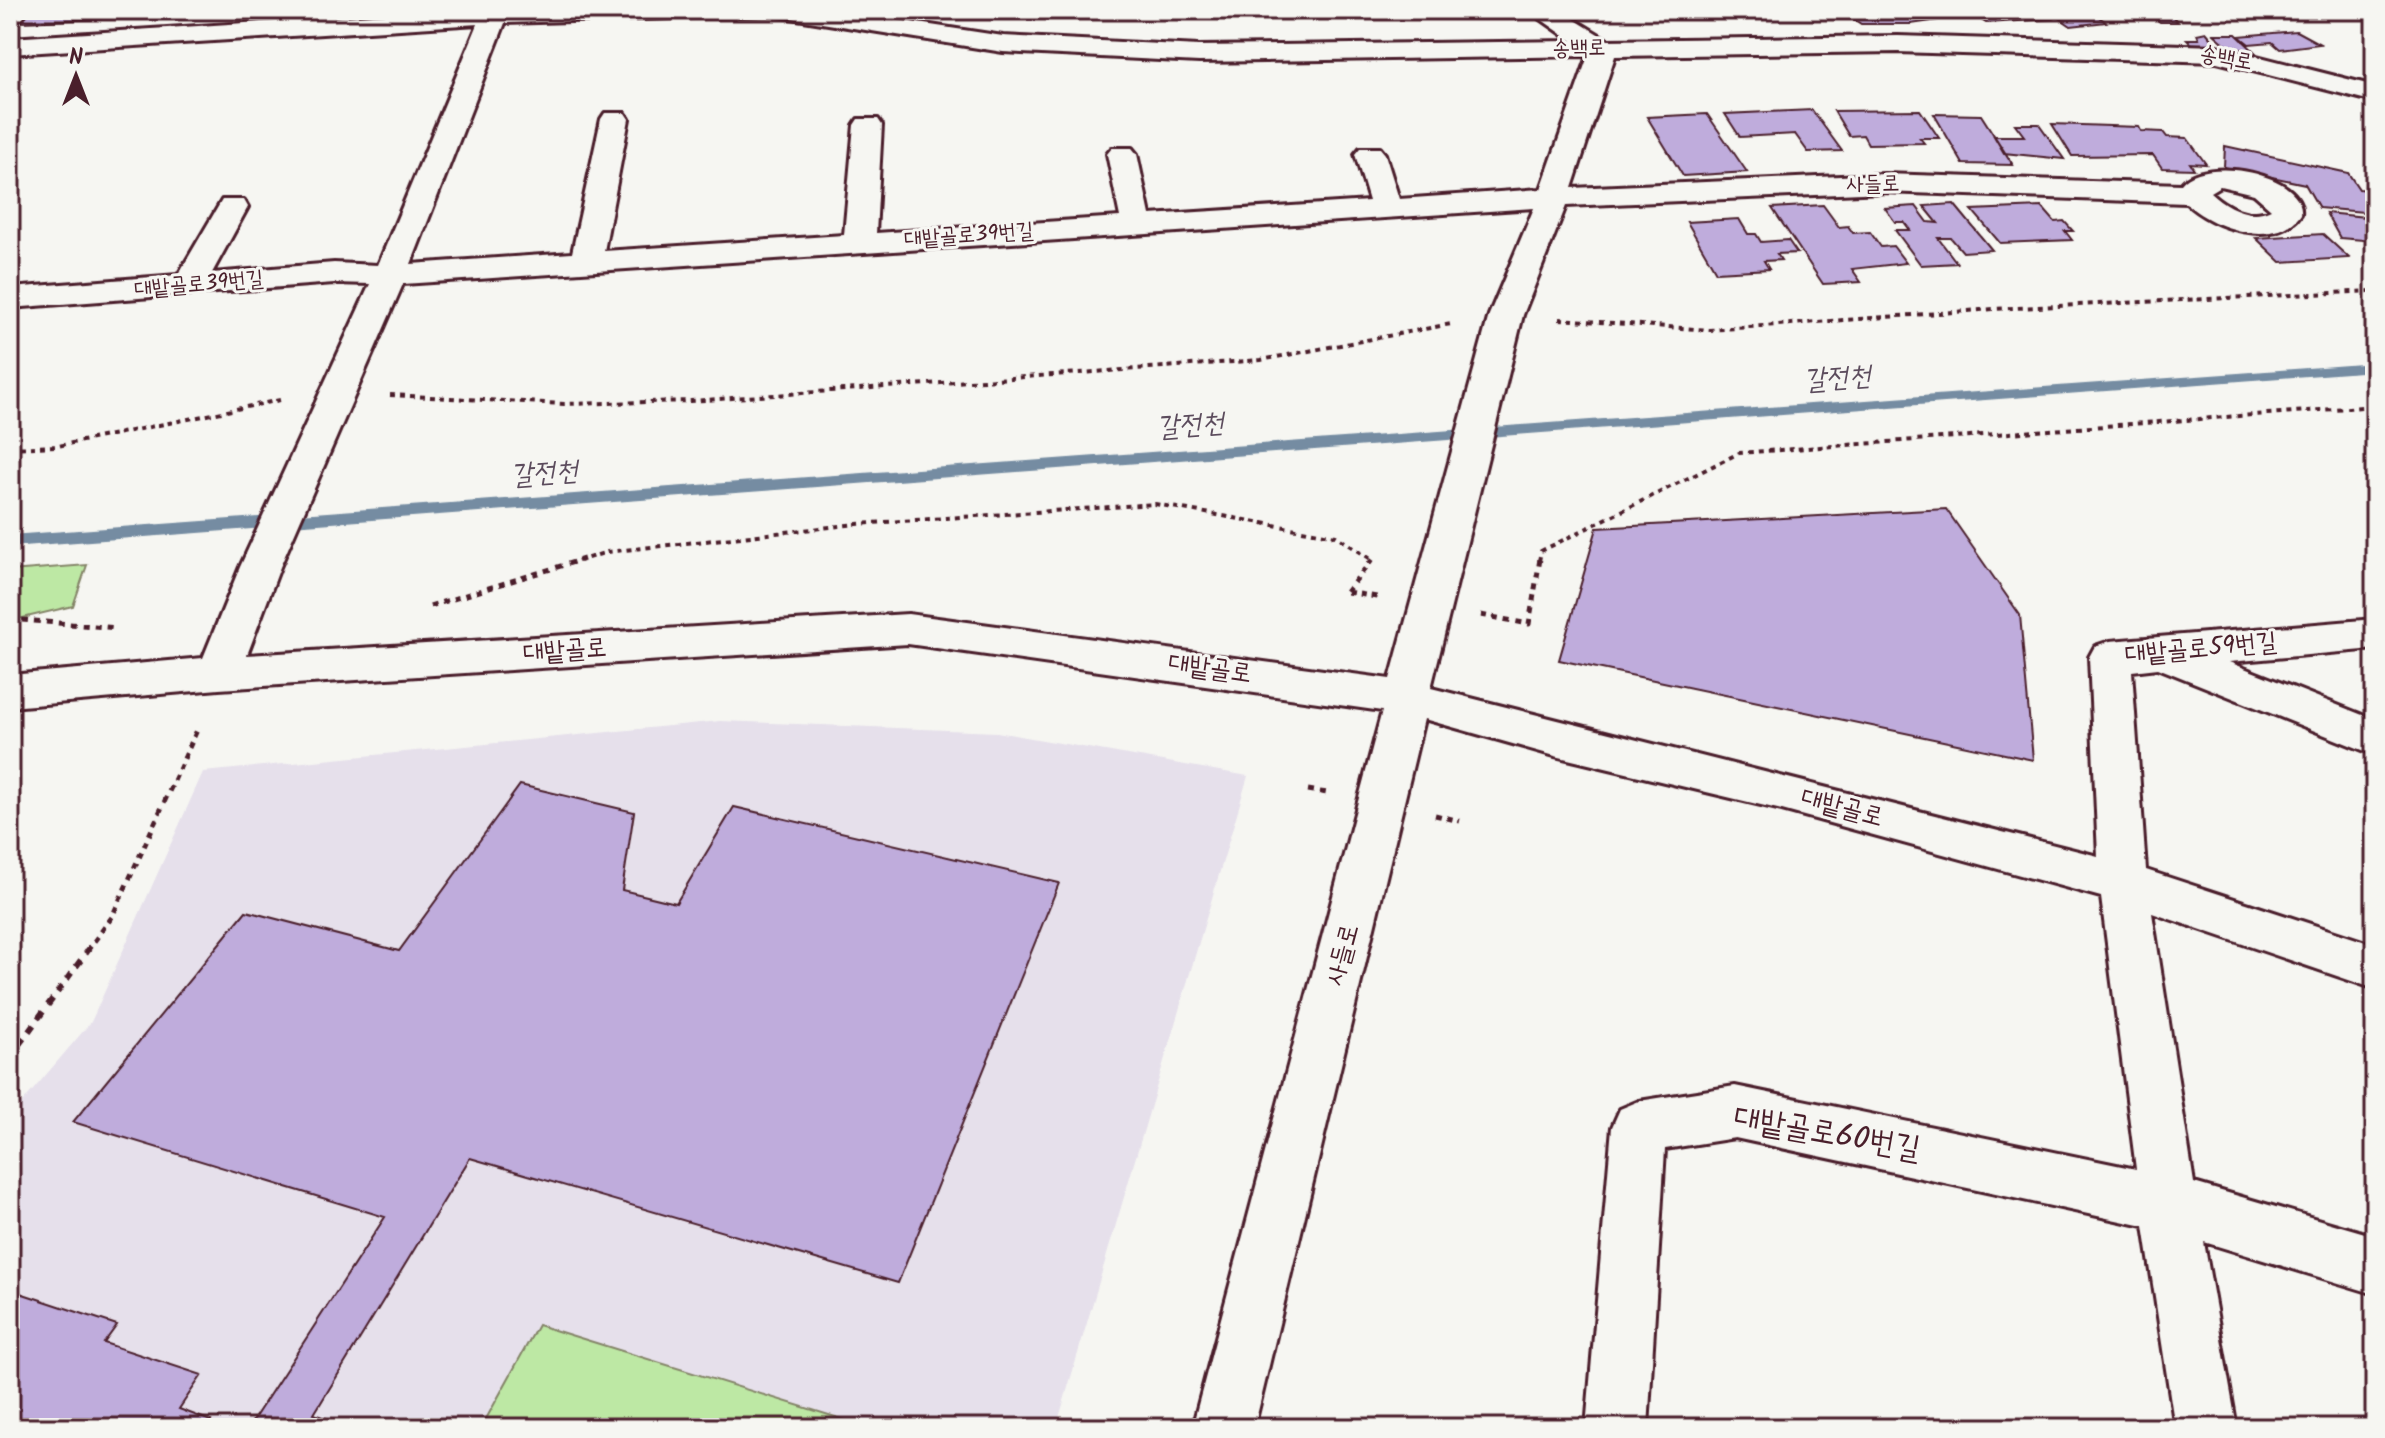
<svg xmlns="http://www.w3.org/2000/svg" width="2385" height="1438" font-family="Kalam,'Poor Story',sans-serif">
  <rect width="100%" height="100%" fill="#f6f6f2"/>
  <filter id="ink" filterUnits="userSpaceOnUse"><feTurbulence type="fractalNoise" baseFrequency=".0125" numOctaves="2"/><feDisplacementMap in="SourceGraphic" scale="16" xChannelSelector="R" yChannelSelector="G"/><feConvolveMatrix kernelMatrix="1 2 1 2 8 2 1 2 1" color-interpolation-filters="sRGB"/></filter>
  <g filter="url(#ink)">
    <path fill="#e6e0eb" d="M720,721L997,732L1248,776L1056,1428H10V1117L91,1022L203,772Z"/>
    <path fill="#bde8a4" stroke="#848468" stroke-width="2" d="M87,565L73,606L10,621V571Z
      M538,1325L871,1428H481Z"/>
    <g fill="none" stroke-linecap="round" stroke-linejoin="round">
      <path fill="#748ca2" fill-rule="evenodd" d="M2375,363V371L10,547V535Z"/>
    </g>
    <path fill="#bfacdc" stroke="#4a1f2b" stroke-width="2" d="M31,10H338L21,22Z
      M1906,10H2040L2052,19L1986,23L1973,15L1911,24H1861L1852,18Z
      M2048,10H2089L2106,22L2071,26Z
      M2096,10H2166L2178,22H2160L2149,14H2101Z
      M2296,31L2320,44L2280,49L2272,42L2249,44L2239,36Z
      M2206,32L2218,46H2194L2187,39H2199L2197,34Z
      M2214,34H2236L2255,52L2229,47Z
      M1812,110L1842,151L1808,152L1795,134L1740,137L1725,114Z
      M1920,110L1939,138H1920L1924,143L1868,144L1863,135L1849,136L1834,111Z
      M1707,114L1747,172L1683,176L1647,117Z
      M1934,114L1981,115L2013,165L1963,164Z
      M2015,124H2039L2064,159L2004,153L1994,136H2024Z
      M2052,124L2139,127L2141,131L2163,132L2167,137L2187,138L2206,164L2190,163L2194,169L2162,168L2153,155L2072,156Z
      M2225,146L2348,173L2359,189L2375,191V213L2319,208L2305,184L2224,167Z
      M1954,204L1992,250L1963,252L1951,238H1938L1957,263L1921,265L1895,230H1910L1904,222H1895L1885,208L1916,206L1928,222L1938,223L1924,206Z
      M1823,205L1839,227L1848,226L1853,233L1870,232L1881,247L1893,246L1906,263L1852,269L1861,282L1823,284L1772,208Z
      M2042,207L2055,222L2064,221L2073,231H2065L2072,240L2000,243L1972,210Z
      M2326,213L2375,218V241L2340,238Z
      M1739,219L1748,234H1756L1761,242L1788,240L1797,253L1777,254L1781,260L1764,261L1769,269L1716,272L1687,222Z
      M2323,234L2349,258L2281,262L2256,238Z
      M1946,509L2020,615L2033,760L1559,660L1597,528Z
      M520,785L634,812L622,890L676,903L734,807L1059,883L898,1283L470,1158L314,1414L342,1424L339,1428H248L385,1217L73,1122L246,911L399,951Z
      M20,1293L117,1325L104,1343L202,1375L179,1409L211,1421L206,1428H10V1306Z"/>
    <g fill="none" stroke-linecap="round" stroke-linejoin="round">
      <g stroke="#4a1f2b" stroke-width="6">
        <path id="minor" d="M451,10H832L1003,36L1199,46L1572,41L1528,10H1559L1608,40L1898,36L2217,46L2375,86V102L2217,62L1898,52L1615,56L1572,188L1884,174L2181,184C2204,154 2306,174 2301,214C2277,250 2211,228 2186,203L1884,192L1566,206L1523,315L1431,688L2098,856L2089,657L2095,646L2110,641L2375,619V649L2229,662L2375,720V755L2158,668L2132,671L2146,870L2375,945V989L2152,913L2194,1183L2375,1236V1294L2204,1242L2237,1428H2175L2144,1226L1735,1138L1665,1149L1648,1428H1586L1612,1127L1620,1109L1639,1101L1735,1086L2136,1169L2101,897L1782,810L1555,756L1424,719L1254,1428H1192L1382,711L908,644L219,689L10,707V675L203,658L240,567L370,284L334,283L10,308V288L178,275L222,200H244L248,207L212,273L334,263L378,265L478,24L10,54V38ZM772,15L1003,52L1199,62L1588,56L1541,189L1399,199L1385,154L1380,148H1360L1355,154L1369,201L1150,215L1137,154L1132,148H1112L1107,154L1120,217L876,233L882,125L878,119H858L854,125L844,235L604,251L629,119L625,113H605L601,119L572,253L411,264L505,23ZM2220,186L2254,194L2271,209C2250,220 2226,207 2210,192ZM1534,208L1489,315L1390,679L908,614L247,655L280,567L403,284Z"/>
      </g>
      <path stroke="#4a1f2b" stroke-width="4" stroke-dasharray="5 5" stroke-linecap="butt" d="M1559,319L1709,330L1994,309L2375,291
        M390,395L564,404L691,401L1261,360L1451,324
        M10,448L58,446L280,400
        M578,561L607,552L857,524L1155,504L1336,536L1374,561
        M1539,561L1541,551L1739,453L2375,406"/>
      <path stroke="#4a1f2b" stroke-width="5" stroke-dasharray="6 6" stroke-linecap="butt" d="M1346,592L1373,559
        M1347,592L1377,597
        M430,606L584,559
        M1481,615L1529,624L1540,559
        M10,619L117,628
        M1308,790L1327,793
        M1435,815L1460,821
        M87,951L112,917L197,730"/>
      <path stroke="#4a1f2b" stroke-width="6" stroke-dasharray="8 8" stroke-linecap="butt" d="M10,1057L89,949"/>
      <use href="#minor" fill="#f6f6f2" fill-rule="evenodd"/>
    </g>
  </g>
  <g text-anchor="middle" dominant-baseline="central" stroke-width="6" stroke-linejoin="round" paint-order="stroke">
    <g font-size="22" fill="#4a1f2b" stroke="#f6f6f2">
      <text transform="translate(1579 49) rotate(-1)">송백로</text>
      <text transform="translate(2226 59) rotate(10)">송백로</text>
      <text transform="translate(1873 185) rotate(-1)">사들로</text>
      <text transform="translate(969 236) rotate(-4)">대밭골로39번길</text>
      <text transform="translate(199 285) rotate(-5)">대밭골로39번길</text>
    </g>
    <g font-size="26" fill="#4a1f2b" stroke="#f6f6f2">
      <text transform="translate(2201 649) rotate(-5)">대밭골로59번길</text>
      <text transform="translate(565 651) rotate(-4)">대밭골로</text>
      <text transform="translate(1210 669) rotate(8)">대밭골로</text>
      <text transform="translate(1842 808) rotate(15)">대밭골로</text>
      <text transform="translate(1343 955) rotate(-75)">사들로</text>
    </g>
    <g font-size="28" font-style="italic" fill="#5c4c5d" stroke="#f6f6f2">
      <text transform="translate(1837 379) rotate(-4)">갈전천</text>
      <text transform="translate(1190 426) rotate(-4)">갈전천</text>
      <text transform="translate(544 474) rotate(-4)">갈전천</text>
    </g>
    <g font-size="32" fill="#4a1f2b" stroke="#f6f6f2">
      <text transform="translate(1827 1134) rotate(10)">대밭골로60번길</text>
    </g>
  </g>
  <rect width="2385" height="1438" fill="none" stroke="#f6f6f2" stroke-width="40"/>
  <rect x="20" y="20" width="2345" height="1398" fill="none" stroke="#4a1f2b" stroke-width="3" filter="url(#ink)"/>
  <g transform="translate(76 76)" stroke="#f6f6f2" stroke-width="6" paint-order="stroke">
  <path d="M0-6L14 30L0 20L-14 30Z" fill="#4a1f2b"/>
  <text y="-12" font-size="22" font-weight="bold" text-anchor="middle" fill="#4a1f2b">N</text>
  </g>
</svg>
